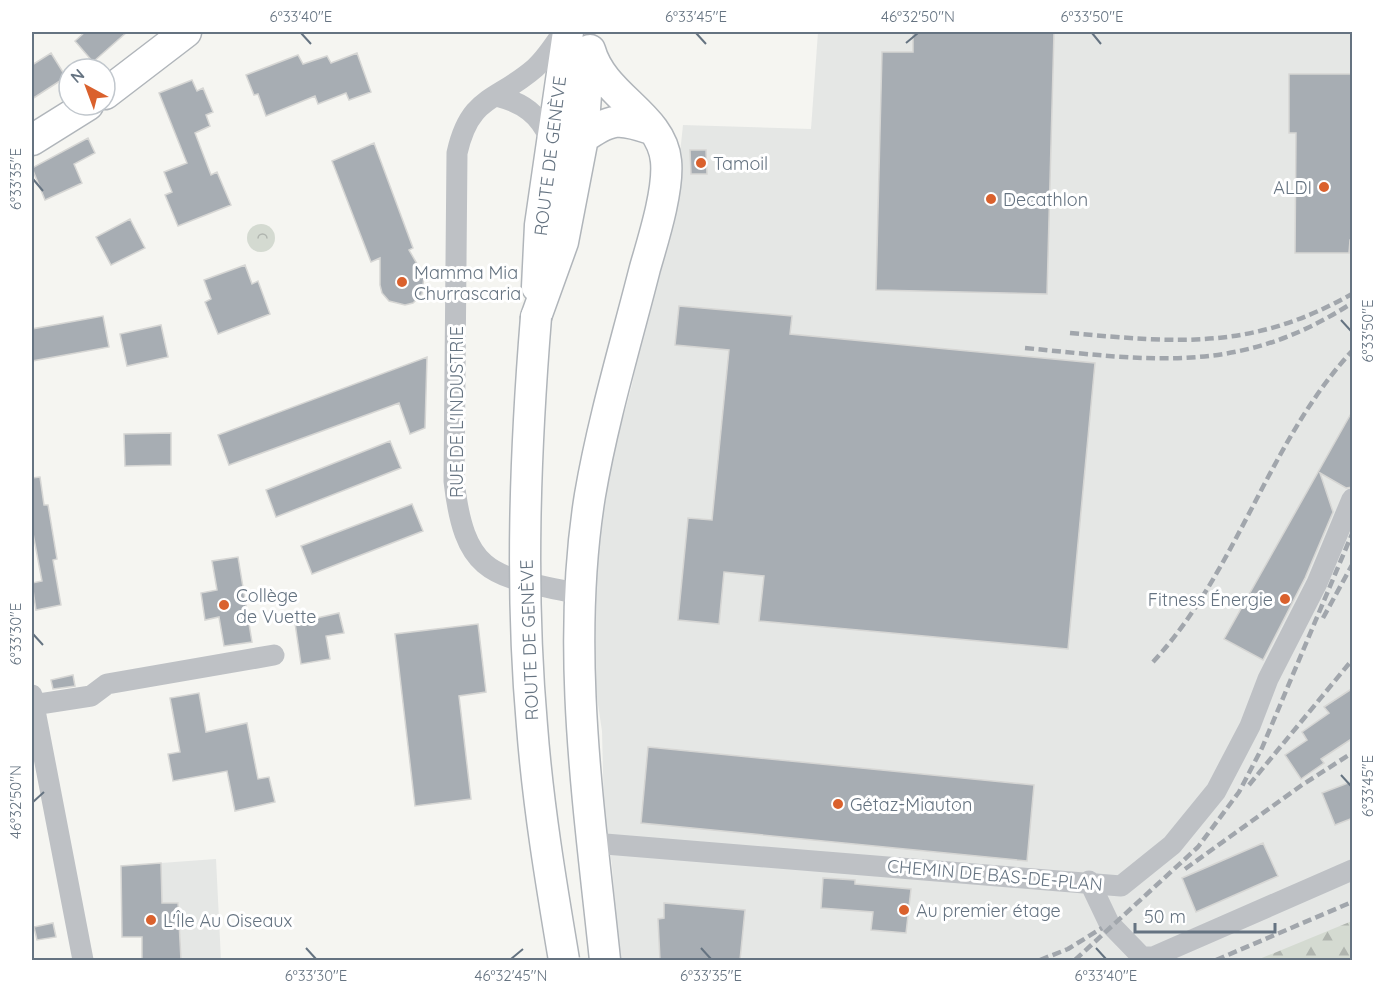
<svg xmlns="http://www.w3.org/2000/svg" width="1384" height="992" font-family="Quicksand,sans-serif">
  <defs>
    <pattern id="forest-firs" width="22" height="20" patternUnits="userSpaceOnUse" patternTransform="scale(1.5)"><rect width="22" height="20" fill="#d4dad1"/><path d="M5 1l3.5 6h-7zM16 11l3.5 6h-7z" fill="#b0b5af"/></pattern>
    <pattern id="park-crowns" width="20" height="18" patternUnits="userSpaceOnUse" patternTransform="scale(1.5)"><rect width="20" height="18" fill="#d4dad1"/><path d="M2 6a3 3 0 1 1 6 0M12 15a3 3 0 1 1 6 0" fill="none" stroke="#b0b5af"/></pattern>
  </defs>
  <rect width="100%" height="100%" fill="#f5f5f1"/>
  <path fill="#e5e7e5" d="M818,32H1352V960H619L612,865L604,812L602,731L595,684L592,619L595,541L609,468L632,385L649,296L674,210L683,125L811,129Z
    M216,859L221,960H181L179,903H162L161,863Z"/>
  <path fill="url(#forest-firs)" d="M1352,921V960H1257Z"/>
  <path fill="url(#park-crowns)" d="M247 238a14 14 0 1 1 28 0a14 14 0 1 1-28 0Z"/>
  <path fill="#a7adb3" stroke="#d6d6d4" stroke-width="1.5" d="M85,32H127L93,62L75,41Z
    M913,32H1054L1047,294L876,290L882,52H913Z
    M51,53L66,77L32,99V65Z
    M357,53L371,92L349,100L346,93L318,104L315,96L266,116L258,94L254,95L246,75L298,55L303,64L327,56L331,63Z
    M1289,74H1353V240H1350L1349,253H1295L1296,133H1289Z
    M192,80L197,91L203,88L213,112L206,115L210,126L195,133L211,175L217,172L231,205L178,226L165,195L172,192L164,172L187,163L159,93Z
    M88,138L95,153L74,164L82,183L45,200L32,168Z
    M374,143L413,248L409,250L424,276L422,294L413,303L405,305L389,301L382,293L380,285V258L371,262L332,161Z
    M690,150H706L707,174H691Z
    M130,219L145,248L111,265L96,237Z
    M245,265L252,284L258,281L270,314L218,334L205,302L211,299L204,280Z
    M679,306L792,316L790,334L1095,363L1068,649L759,621L764,576L724,572L719,624L678,620L688,518L712,520L729,350L675,345Z
    M103,316L109,347L32,361V329Z
    M161,325L168,357L127,366L120,334Z
    M427,357L425,428L410,434L399,403L229,465L218,435Z
    M1353,410V487L1346,488L1320,473L1333,512L1305,578L1263,660L1224,639Z
    M171,433V465L125,466L124,434Z
    M390,441L401,468L276,517L266,490Z
    M40,477L44,505H48L57,559L53,560L61,605L36,610L32,583L42,581L32,528V478Z
    M412,504L423,531L312,574L301,546Z
    M238,557L252,642L224,646L219,617L205,620L201,593L217,590L212,561Z
    M339,613L344,633L326,636L330,659L301,664L295,623Z
    M478,624L486,692L459,696L471,799L415,806L395,634Z
    M73,675L75,686L53,689L51,680Z
    M1353,688V738L1321,759L1324,763L1301,779L1285,755L1307,740L1302,732L1329,713L1324,707Z
    M199,693L206,732L247,723L258,779L269,777L275,802L235,811L227,771L173,781L168,754L180,752L170,698Z
    M648,747L1034,785L1027,861L641,823Z
    M1353,781V818L1335,825L1322,793Z
    M1263,843L1278,876L1196,912L1182,878Z
    M161,863L162,903H178L181,960H142V937H122L121,866Z
    M823,878L855,880V884L911,889L906,933L871,930L873,912L821,908Z
    M664,903L745,910L740,960H660L658,919L664,918Z
    M53,923L56,937L37,940L34,927Z"/>
  <g fill="none" stroke-linecap="round" stroke-linejoin="round">
    <g stroke="#b0b5ba" stroke-width="33">
      <path id="secondary" d="M590,50C603,97 662,115 666,161C669,190 653,240 645,268C626,343 603,419 590,495C565,649 589,807 605,960
        M105,94L186,32
        M583,138C611,118 619,118 651,129
        M32,140L88,105
        M537,287L540,225L568,32
        M536,317L563,242L583,138L589,51"/>
    </g>
    <path stroke="#bec1c5" stroke-width="21" d="M563,32C555,44 546,58 535,68C496,102 470,95 457,153L454,481C465,578 494,576 580,594
      M497,96C523,103 539,114 550,139
      M32,695L83,960
      M33,705L91,696L107,684L274,655
      M593,843L1121,886L1172,845L1216,791L1250,726L1268,679L1317,583L1352,499
      M1089,881L1109,923L1142,957H1153L1352,870"/>
    <use href="#secondary" stroke="#fff" stroke-width="30"/>
    <path stroke="#a1a6ac" stroke-width="4.5" stroke-dasharray="9 4.5" stroke-linecap="butt" d="M1070,333C1180,343 1252,350 1352,294
      M1025,348C1151,360 1239,376 1352,303
      M1323,618L1352,565
      M1153,662C1238,570 1268,442 1352,351
      M1249,785L1352,660
      M1185,869L1302,785L1352,753
      M1040,960L1068,949L1102,928
      M1075,960L1198,847L1239,792L1262,748L1352,534
      M1216,960L1352,902"/>
    <g stroke="#b0b5ba" stroke-width="33" stroke-linecap="butt">
      <path id="secondary-bridge" d="M536,317C525,453 520,590 532,726C538,805 551,883 564,960"/>
    </g>
    <use href="#secondary-bridge" stroke="#fff" stroke-width="30"/>
  </g>
  <path fill="none" stroke="#657381" stroke-width="2" d="M301,33L311,44M696,33L706,44M1092,33L1101,44M906,43L918,33M33,179L43,191M1341,320L1351,331M33,634L43,645M1341,775L1351,786M33,802L44,792M306,948L316,959M701,948L711,959M1096,948L1106,959M511,959L523,949"/>
  <g fill="#da612d" stroke="#fff" stroke-width="2">
    <circle cx="701" cy="163" r="6"/>
    <circle cx="1324" cy="187" r="6"/>
    <circle cx="991" cy="199" r="6"/>
    <circle cx="402" cy="282" r="6"/>
    <circle cx="1285" cy="599" r="6"/>
    <circle cx="224" cy="605" r="6"/>
    <circle cx="838" cy="804" r="6"/>
    <circle cx="904" cy="910" r="6"/>
    <circle cx="151" cy="920" r="6"/>
  </g>
  <g text-anchor="middle" dominant-baseline="central" stroke-width="6" stroke-linejoin="round" paint-order="stroke">
    <g font-size="18" fill="#657381" stroke="#fff">
      <text transform="translate(550 156) rotate(-83)">ROUTE DE GENÈVE</text>
      <text transform="translate(456 412) rotate(-90)">RUE DE L'INDUSTRIE</text>
      <text transform="translate(529 640) rotate(-92)">ROUTE DE GENÈVE</text>
      <text transform="translate(995 875) rotate(5)">CHEMIN DE BAS-DE-PLAN</text>
    </g>
    <g font-size="18" fill="#657381" stroke="#fff" text-anchor="start">
      <text x="713" y="163">Tamoil</text>
      <text x="1312" y="187" text-anchor="end">ALDI</text>
      <text x="1003" y="199">Decathlon</text>
      <text x="414" y="272">Mamma Mia<tspan x="414" dy="21">Churrascaria</tspan></text>
      <text x="236" y="595">Collège<tspan x="236" dy="21">de Vuette</tspan></text>
      <text x="1273" y="599" text-anchor="end">Fitness Énergie</text>
      <text x="850" y="804">Gétaz-Miauton</text>
      <text x="916" y="910">Au premier étage</text>
      <text x="163" y="920">L'Île Au Oiseaux</text>
    </g>
  </g>
  <rect width="1384" height="992" fill="none" stroke="#ffffff" stroke-width="66"/>
  <g transform="translate(87 87) rotate(319)"><circle r="28" fill="#ffffff" stroke="#c1c7cd" stroke-width="1.5"/>
  <path d="M0-4.5L10 22L0 15L-10 22Z" fill="#da612d"/>
  <text y="-9" font-size="16" font-weight="bold" text-anchor="middle" fill="#657381">N</text>
  </g>
  <path d="M1135 923v9h140v-9" fill="none" stroke="#657381" stroke-width="3"/>
  <text x="1144" y="923" font-size="18" fill="#657381" stroke="#ffffff" stroke-width="4.5" paint-order="stroke">50 m</text>
  <rect x="33" y="33" width="1318" height="926" fill="none" stroke="#657381" stroke-width="2"/>
  <g font-size="15" text-anchor="middle" fill="#657381">
    <text x="301" y="22">6°33'40"E</text>
    <text x="696" y="22">6°33'45"E</text>
    <text x="918" y="22">46°32'50"N</text>
    <text x="1092" y="22">6°33'50"E</text>
    <text transform="translate(16 179) rotate(-90)" y="5">6°33'35"E</text>
    <text transform="translate(1368 331) rotate(-90)" y="5">6°33'50"E</text>
    <text transform="translate(16 634) rotate(-90)" y="5">6°33'30"E</text>
    <text transform="translate(1368 786) rotate(-90)" y="5">6°33'45"E</text>
    <text transform="translate(16 802) rotate(-90)" y="5">46°32'50"N</text>
    <text x="316" y="981">6°33'30"E</text>
    <text x="511" y="981">46°32'45"N</text>
    <text x="711" y="981">6°33'35"E</text>
    <text x="1106" y="981">6°33'40"E</text>
  </g>
</svg>
